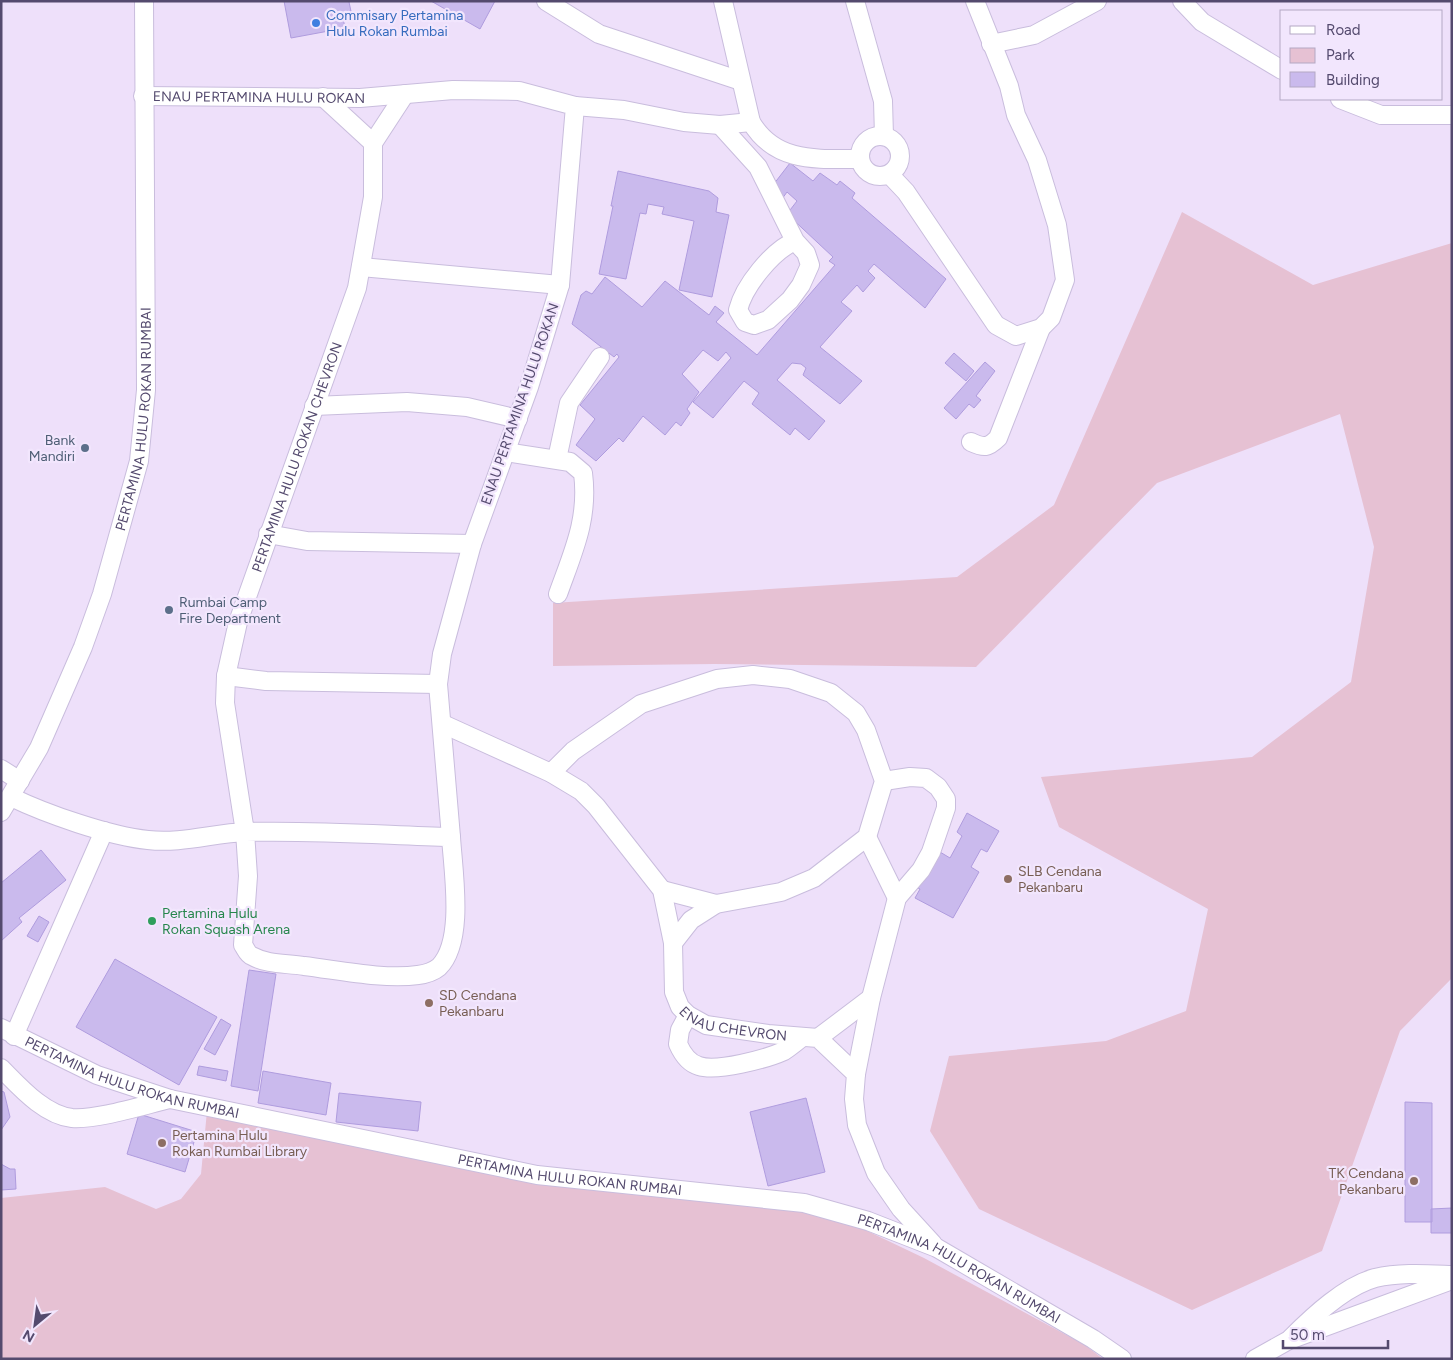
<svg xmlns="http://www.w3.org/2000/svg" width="1453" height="1360" font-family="Figtree,sans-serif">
  <rect width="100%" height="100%" fill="#eee0fa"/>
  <path fill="#e6c1d3" d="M1182,212L1313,285L1452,243V978L1400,1031L1322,1251L1192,1310L979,1209L930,1131L949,1056L1106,1041L1186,1011L1208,909L1059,827L1041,777L1252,757L1351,682L1374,547L1340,414L1157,483L976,667L714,664L553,666V603L957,577L1054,505Z
    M207,1111L282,1132L796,1209L859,1227L924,1258L1085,1345L1103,1359H1V1198L105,1187L156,1209L181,1199L201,1174Z"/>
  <path fill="#cabaed" stroke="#af9cde" d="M284,1H352L349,2L352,16L343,18L345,28L291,38Z
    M431,1H495L480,29Z
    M790,163L813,181L820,173L837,185L840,181L855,193L852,198L946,279L925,308L874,264L868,271L875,278L863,292L857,285L841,302L852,311L820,347L862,381L840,404L803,375L806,368L801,364L792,363L777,380L825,421L809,440L795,428L790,435L752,404L759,393L744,381L713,418L693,402L731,358L726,352L718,361L703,350L682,374L699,392L687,409L690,413L681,426L676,422L665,435L643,416L623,442L619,438L596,461L576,445L595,419L580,405L619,357L617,354L614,357L572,324L581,295L586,291L592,294L605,277L642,307L665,281L709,315L715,306L724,313L716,322L757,355L835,265L829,261L833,257L787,214L797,201L787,192L782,199L770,189Z
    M618,171L709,191L718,198L716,212L729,215L712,297L679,290L694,221L662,214L664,207L648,204L646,214L640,213L626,279L599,274L613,206H611Z
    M954,353L974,371L966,381L945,363Z
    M985,362L995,371L976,396L981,400L974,408L969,404L956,419L944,408Z
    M967,813L999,831L987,852L981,849L971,867L979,872L953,918L915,898L920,889L916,887L920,879L925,880L940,852L950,858L962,836L957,832Z
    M41,850L66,880L19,918L22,922L1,941V883Z
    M39,916L49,922L38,942L27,936Z
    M115,959L217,1017L179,1085L76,1027Z
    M249,970L276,974L258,1091L231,1086Z
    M221,1019L231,1025L215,1055L204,1049Z
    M199,1066L228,1071L226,1081L197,1075Z
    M263,1071L331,1083L326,1115L258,1103Z
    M1,1091L4,1092L10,1117L1,1130Z
    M339,1093L421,1102L418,1131L336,1122Z
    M806,1098L825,1172L768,1186L750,1112Z
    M1405,1102L1432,1103V1222H1405Z
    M139,1114L197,1132L185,1172L127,1154Z
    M1,1164L10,1169H15L16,1189L1,1190Z
    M1452,1208V1233H1431V1209Z"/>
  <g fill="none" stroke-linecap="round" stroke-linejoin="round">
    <g stroke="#c9bddd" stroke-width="20">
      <g id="minor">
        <path d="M546,1L599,34L741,81"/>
        <path d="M723,1L751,122C775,163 817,159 859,159"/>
        <path d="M855,1L883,101L884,136"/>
        <path d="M1182,1L1202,22L1282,70"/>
        <path d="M991,44L1034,35L1097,1"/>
        <path id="s1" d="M143,96L360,98L453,90L519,91L575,106L560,285L529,387L472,544L442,654L438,684L451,837"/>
        <path d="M323,97L373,143"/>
        <path d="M1340,99L1381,115H1452"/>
        <path d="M575,106L624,110L684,122L720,125L751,122"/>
        <path d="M720,125L758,167L795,241L806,253L810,265L801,285L790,300L768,320L754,325L745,322L738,310C744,286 772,251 795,241"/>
        <circle cx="880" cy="156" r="20"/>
        <path d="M373,143L405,94"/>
        <path d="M890,175L906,192L996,325L1016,336L1041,328L1051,318L1065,280L1057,225L1037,160L1016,115L1009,86L975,1"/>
        <path d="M361,267L560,285"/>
        <path d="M314,406L407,402L467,407L518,419"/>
        <path d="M971,442C984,448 988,448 998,438L1041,328"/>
        <path d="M506,452L570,462L583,473C589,519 573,552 558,594"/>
        <path d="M557,459L569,403L600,357"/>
        <path d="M268,534L307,541L472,544"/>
        <path d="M226,676L266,681L438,684"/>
        <path id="s2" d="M443,724L551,773L581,791L596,806L662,890L673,943L674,992L680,1007L688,1015L706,1025L768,1034L818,1038L856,1074L854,1099L857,1125L876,1173L901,1209L933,1244"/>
        <path d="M1,769L20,781"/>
        <path d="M551,773L573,751L641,704L717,679L753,675L790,679L831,693L856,713L866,730L884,781L867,837L814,878L781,892L716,904L691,920L673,943"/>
        <path id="s3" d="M11,797C46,814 109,836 148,840C181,844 214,833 246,832C314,830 383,835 451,837C453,871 465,941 439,967C433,972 426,974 418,975C385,980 338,970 304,966C287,963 268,965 252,956C247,954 246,949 243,945L248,876L245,832L225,703L226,676L238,622L357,288L373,197V143"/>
        <path id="s4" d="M1,812L39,748L83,647L102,594L139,461L146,390L144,1"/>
        <path d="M867,837L897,898"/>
        <path d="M662,890L716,904"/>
        <path d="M688,1015L680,1030L678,1044C682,1053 688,1063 699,1066C717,1072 766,1059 784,1051C790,1047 797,1041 803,1037"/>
        <path id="s5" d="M1,1028L97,1075L170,1099L537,1175L804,1203L868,1221L937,1248L1093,1339L1122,1359"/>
        <path d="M14,1036L104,831"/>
        <path d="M818,1038L871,998"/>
        <path d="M1,1068C19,1086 44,1115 72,1118C97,1120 144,1105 170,1099"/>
        <path d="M856,1074L871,998L897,898L921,870L931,852L946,808V799L938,787L926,778L910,777L884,781"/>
        <path d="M1291,1338C1313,1316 1345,1286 1375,1278C1400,1272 1427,1274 1452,1275"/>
        <path d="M1255,1359L1289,1340L1452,1280"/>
      </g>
    </g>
    <use href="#minor" stroke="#fff" stroke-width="18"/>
  </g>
  <circle fill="#3f7fe0" stroke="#f2e6fd" stroke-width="2" cx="316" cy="23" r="5"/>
  <g fill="#5c6f8a" stroke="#f2e6fd" stroke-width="2">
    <circle cx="85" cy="448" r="5"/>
    <circle cx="169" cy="610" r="5"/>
  </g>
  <g fill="#8d6e63" stroke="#f2e6fd" stroke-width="2">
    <circle cx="1008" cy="879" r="5"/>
    <circle cx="429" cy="1003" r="5"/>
    <circle cx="162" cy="1143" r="5"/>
    <circle cx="1414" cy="1181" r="5"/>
  </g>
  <circle fill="#2e9e5b" stroke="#f2e6fd" stroke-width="2" cx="152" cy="921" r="5"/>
  <g text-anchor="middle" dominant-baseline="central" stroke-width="4.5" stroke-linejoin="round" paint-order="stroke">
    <g font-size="14" fill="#366cbe" stroke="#f2e6fd" text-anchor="start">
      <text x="326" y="15">Commisary Pertamina<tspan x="326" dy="16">Hulu Rokan Rumbai</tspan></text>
    </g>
    <g font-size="14" fill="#544a6e" stroke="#f2e6fd">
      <text stroke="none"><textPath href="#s1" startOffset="116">ENAU PERTAMINA HULU ROKAN</textPath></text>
      <text transform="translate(520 404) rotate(-71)">ENAU PERTAMINA HULU ROKAN</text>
      <text stroke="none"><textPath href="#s4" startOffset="420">PERTAMINA HULU ROKAN RUMBAI</textPath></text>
      <text stroke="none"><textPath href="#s3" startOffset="1288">PERTAMINA HULU ROKAN CHEVRON</textPath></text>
      <text stroke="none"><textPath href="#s2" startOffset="459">ENAU CHEVRON</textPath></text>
      <text stroke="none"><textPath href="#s5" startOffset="141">PERTAMINA HULU ROKAN RUMBAI</textPath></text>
      <text stroke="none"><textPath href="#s5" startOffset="591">PERTAMINA HULU ROKAN RUMBAI</textPath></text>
      <text stroke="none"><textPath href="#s5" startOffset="996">PERTAMINA HULU ROKAN RUMBAI</textPath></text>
    </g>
    <g font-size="14" fill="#4e5e75" stroke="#f2e6fd" text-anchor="end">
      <text x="75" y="440">Bank<tspan x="75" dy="16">Mandiri</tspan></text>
      <text x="179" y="602" text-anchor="start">Rumbai Camp<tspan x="179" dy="16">Fire Department</tspan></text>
    </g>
    <g font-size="14" fill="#785e54" stroke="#f2e6fd" text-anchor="start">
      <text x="1018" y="871">SLB Cendana<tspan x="1018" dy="16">Pekanbaru</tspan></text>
      <text x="439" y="995">SD Cendana<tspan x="439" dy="16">Pekanbaru</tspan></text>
      <text x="172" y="1135">Pertamina Hulu<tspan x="172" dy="16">Rokan Rumbai Library</tspan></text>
      <text x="1404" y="1173" text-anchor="end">TK Cendana<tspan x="1404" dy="16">Pekanbaru</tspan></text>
    </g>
    <g font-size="14" fill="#27864d" stroke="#f2e6fd" text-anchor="start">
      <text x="162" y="913">Pertamina Hulu<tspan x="162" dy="16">Rokan Squash Arena</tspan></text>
    </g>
  </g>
  <rect width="1453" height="1360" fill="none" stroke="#544a6e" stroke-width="5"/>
  <rect x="1280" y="10" width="162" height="90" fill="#f2e6fd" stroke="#b3a8c4"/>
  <rect x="1290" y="26" width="25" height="8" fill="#ffffff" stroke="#b3a8c4"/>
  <text x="1326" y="35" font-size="15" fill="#544a6e">Road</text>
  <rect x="1290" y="48" width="25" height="15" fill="#e6c1d3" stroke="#b3a8c4"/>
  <text x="1326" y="60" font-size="15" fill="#544a6e">Park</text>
  <rect x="1290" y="72" width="25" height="15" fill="#cabaed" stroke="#b3a8c4"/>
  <text x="1326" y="85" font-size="15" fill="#544a6e">Building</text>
  <g transform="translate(35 1325) rotate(209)" stroke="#f2e6fd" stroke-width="4" paint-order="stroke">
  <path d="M0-4L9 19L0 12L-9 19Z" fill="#544a6e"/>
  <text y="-8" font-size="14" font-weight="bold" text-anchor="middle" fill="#544a6e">N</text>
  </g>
  <path d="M1283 1340v8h105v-8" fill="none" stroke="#544a6e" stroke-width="2.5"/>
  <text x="1290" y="1340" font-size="15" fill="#544a6e" stroke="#f2e6fd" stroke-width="4" paint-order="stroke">50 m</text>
</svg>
